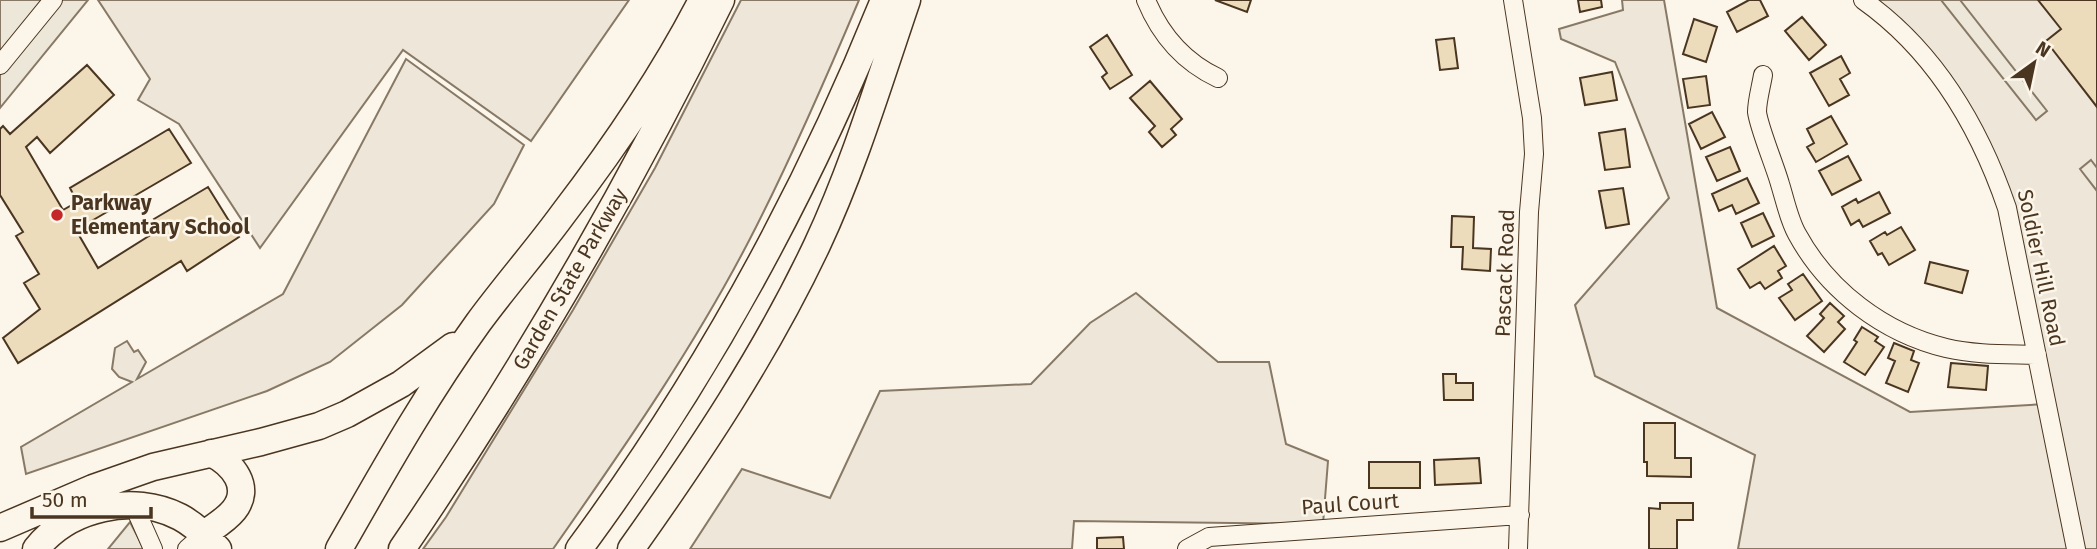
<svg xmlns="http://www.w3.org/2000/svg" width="2097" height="549" font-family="'Fira Sans',sans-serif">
  <rect width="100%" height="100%" fill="#fbf6e9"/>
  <path fill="#ede6d9" stroke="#887966" stroke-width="2" d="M98,0H629L531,141L403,50L260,248L179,124L138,100L150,79Z
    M741,0H859C827,76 794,152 756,227C699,340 626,445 553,549H423L446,517L573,310L655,168Z
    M1622,0H1664L1717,308L1910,412L2046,404L2007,208L1956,96L1863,0H2097V549H1738L1755,455L1595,376L1575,305L1669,198L1615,62L1561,39L1559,29L1623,10Z
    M406,59L524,145L494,204L402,305L330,362L267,391L26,474L21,447L132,382L119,377L112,369L115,348L127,341L134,352L138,350L146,362L137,379L283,294Z
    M1136,293L1218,362H1269L1286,444L1328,461L1323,524L1074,521L1072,549H690L742,469L830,498L880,391L1031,384L1090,323Z"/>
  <path fill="#ede7d9" stroke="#887966" stroke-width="2" d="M0,0H88L0,108Z
    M1941,0H1960L2047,111L2036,120Z
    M2091,160L2097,168V191L2080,169Z
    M130,522L144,549H108Z"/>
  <path fill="#ecdcbc" stroke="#4a3520" stroke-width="2" d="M1215,0H1251L1247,12Z
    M1578,0H1601L1602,7L1580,12Z
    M1749,0H1760L1768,16L1737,32L1727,12Z
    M2038,0H2097V107L2046,41L2061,29Z
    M1802,17L1826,45L1809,60L1785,31Z
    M1694,19L1717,27L1706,62L1683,54Z
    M1107,35L1132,75L1110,89L1102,77L1107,73L1090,47Z
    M1454,38L1458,68L1440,70L1436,40Z
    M1841,56L1850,73L1840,79L1849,95L1829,106L1810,73Z
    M87,65L114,95L50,153L37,137L26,147L63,210L77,202L70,188L169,129L191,163L76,230L98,268L160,229L154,219L208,187L239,237L187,271L181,261L18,363L3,338L40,309L24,283L39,274L16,236L23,232L0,195V129L3,126L10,134Z
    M1612,72L1617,100L1585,105L1580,78Z
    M1706,76L1710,105L1688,108L1683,79Z
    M1150,81L1182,119L1171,129L1176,135L1162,147L1149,132L1155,126L1130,98Z
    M1712,112L1725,137L1701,149L1689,124Z
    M1831,116L1847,144L1816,162L1807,147L1814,143L1807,129Z
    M1625,129L1630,167L1605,170L1599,133Z
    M1730,147L1740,171L1717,181L1706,157Z
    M1848,156L1861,180L1832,195L1819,171Z
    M1747,178L1759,203L1736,214L1732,205L1719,211L1712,194Z
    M1623,188L1629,224L1606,228L1599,191Z
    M1879,192L1890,213L1863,227L1859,220L1851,225L1842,207L1856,199L1858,203Z
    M1763,213L1774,236L1752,247L1741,223Z
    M1452,216L1474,217L1473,248L1491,249L1490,271L1462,269L1463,247H1451Z
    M1901,227L1915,250L1889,265L1882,253L1878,255L1870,241L1885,232L1887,235Z
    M1774,246L1786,266L1778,271L1782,278L1765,289L1760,282L1750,288L1738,269Z
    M1930,262L1968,271L1962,293L1925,283Z
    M1803,274L1822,301L1795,320L1779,298L1792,290L1788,284Z
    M1830,303L1844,316L1838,322L1845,329L1824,352L1807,336L1824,318L1820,314Z
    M1862,327L1878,337L1875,341L1884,347L1865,375L1844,362L1857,342L1854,340Z
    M1894,343L1914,351L1911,360L1919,363L1908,392L1886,383L1895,361L1888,358Z
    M1951,363L1988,366L1986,390L1948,387Z
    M1443,374H1456V383H1473V400H1444Z
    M1644,423H1675V458H1691V477L1647,476V462H1644Z
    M1479,458L1481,483L1435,485L1434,460Z
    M1369,462H1420V488H1369Z
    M1660,503H1693V520H1677V549H1649V508L1660,509Z
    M1123,537L1124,549H1097V538Z"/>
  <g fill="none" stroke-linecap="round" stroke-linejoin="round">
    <g stroke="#4a3520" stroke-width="20">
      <path id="minor" d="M1146,0C1160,34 1184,62 1218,78
        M1513,0L1532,118L1534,154L1529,212L1518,549
        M1863,0C1935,51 1979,126 2007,208L2076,549
        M0,65L53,0
        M1763,75C1761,87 1757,101 1757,112C1759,128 1775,166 1780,184C1785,200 1789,220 1797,234C1828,291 1884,333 1946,348C1976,355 2007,354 2037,355
        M134,506L153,549
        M187,549L204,534
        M1187,549L1209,537L1520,515"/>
    </g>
    <g stroke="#4a3520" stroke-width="29">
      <path id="highway" d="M0,528L93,488L153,467L261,442L319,426L347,414L401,384L453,346
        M204,534C214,527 226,520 234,510C252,487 233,464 211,453
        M36,549C69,507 133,493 180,517C195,525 207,537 218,549
        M339,549C383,472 426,395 478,323C505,286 536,251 563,214C615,146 663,76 702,0
        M402,549C521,374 628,190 721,0
        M579,549C703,381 806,194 884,0
        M631,549C700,452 766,353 817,245C854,166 879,82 907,0"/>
    </g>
    <use href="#minor" stroke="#fbf6e9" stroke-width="18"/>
    <use href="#highway" stroke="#fbf6e9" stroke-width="26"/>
  </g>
  <circle fill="#c62828" stroke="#fbf6e9" stroke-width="2.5" cx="57" cy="215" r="7"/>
  <g text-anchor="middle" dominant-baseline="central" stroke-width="5" stroke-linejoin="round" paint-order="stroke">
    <g font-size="21" font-weight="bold" fill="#4a3520" stroke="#fbf6e9" text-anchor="start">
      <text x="71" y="203">Parkway<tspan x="71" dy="24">Elementary School</tspan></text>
    </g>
    <g font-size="21" fill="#4a3520" stroke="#fbf6e9">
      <text transform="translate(2041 268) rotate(78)">Soldier Hill Road</text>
      <text transform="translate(1505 273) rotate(-88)">Pascack Road</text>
      <text transform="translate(570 279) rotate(-60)">Garden State Parkway</text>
      <text transform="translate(1350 504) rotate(-4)">Paul Court</text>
    </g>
  </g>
  <g transform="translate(2034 63) rotate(33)" stroke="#fbf6e9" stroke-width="5" paint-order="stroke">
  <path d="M0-5L12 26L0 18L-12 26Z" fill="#4a3520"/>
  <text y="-10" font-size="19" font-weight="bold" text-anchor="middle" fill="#4a3520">N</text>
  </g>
  <path d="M32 507v10h119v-10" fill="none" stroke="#4a3520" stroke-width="3.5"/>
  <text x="42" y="507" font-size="21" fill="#4a3520" stroke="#fbf6e9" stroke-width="5" paint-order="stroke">50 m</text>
</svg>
